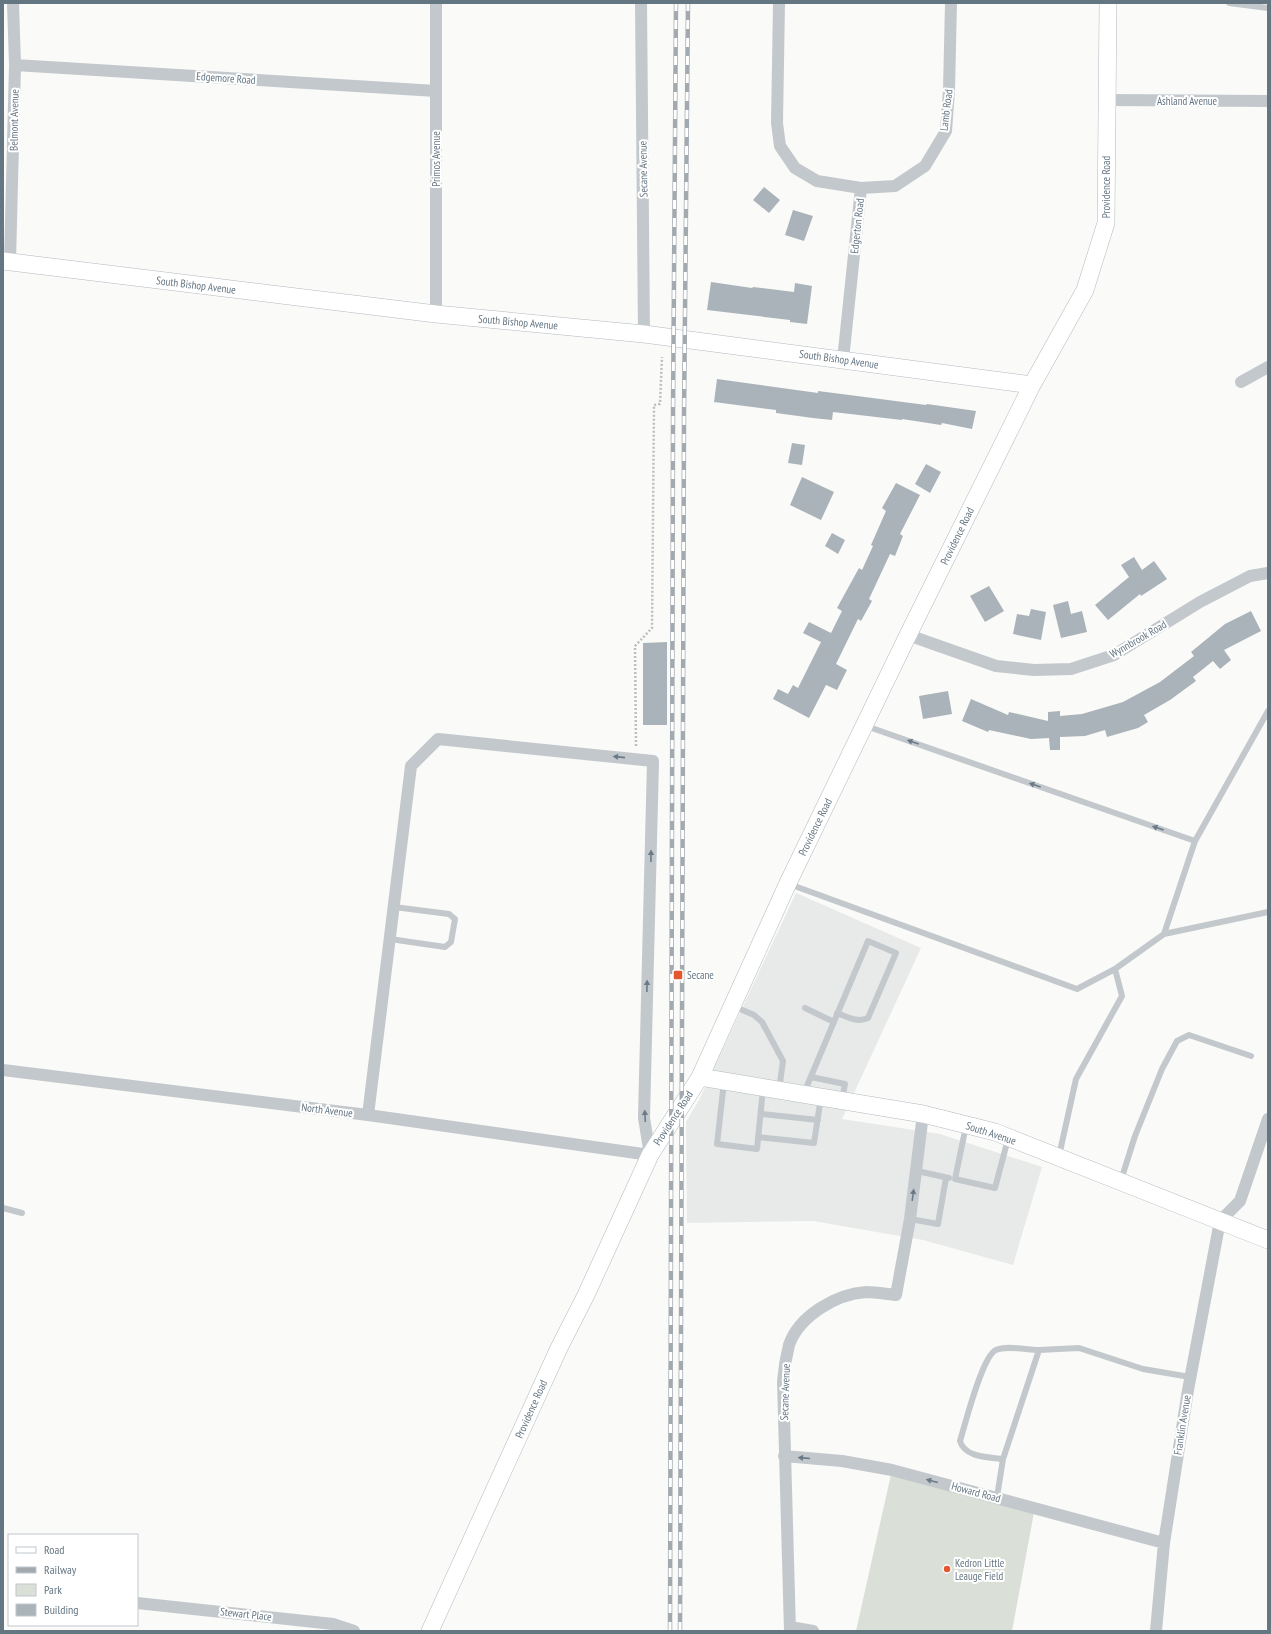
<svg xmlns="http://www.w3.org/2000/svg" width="1271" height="1634" font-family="'PT Sans Narrow',sans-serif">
  <rect width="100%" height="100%" fill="#fafaf8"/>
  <path fill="#e8e9e9" d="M796,893L921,948L842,1119L940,1134L1042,1167L1013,1265L923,1240L813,1221L687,1223L686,1122L700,1098Z"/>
  <path fill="#dadfd7" d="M892,1470L1035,1507L1012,1631H856Z"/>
  <path fill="#aab3b9" d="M764,187L780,200L769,213L753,200Z
    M793,210L813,216L804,241L785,235Z
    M711,282L752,288L753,287L794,292L795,283L812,286L807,324L790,322V320L707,310Z
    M717,379L818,393V391L857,396L926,405L927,404L976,411L972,429L942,423L941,425L902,419V420L833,412L832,420L813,418L776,413V410L714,402Z
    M792,443L805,445L802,465L788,463Z
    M926,464L941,472L930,493L915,484Z
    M802,477L834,492L821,520L790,505Z
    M896,483L920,495L900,534L903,536L895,556L890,554L869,599L872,601L861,621L858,619L836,664L847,670L837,690L826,685L809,718L773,699L778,689L788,694L793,685L798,688L821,642L803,633L809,622L831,633L842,611L837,608L859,568L862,570L873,546L871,545L886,511L882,508Z
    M832,533L845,540L838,554L825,546Z
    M1134,557L1142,570L1154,561L1167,579L1141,596L1140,594L1108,620L1095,605L1129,577L1121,565Z
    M989,586L1004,611L985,622L970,596Z
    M1068,601L1071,614L1082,611L1087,632L1061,638L1053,605Z
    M1031,609L1046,612L1041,640L1013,634L1017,614L1029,616Z
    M1251,611L1261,631L1224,650L1231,660L1220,669L1213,661L1193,677L1196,681L1170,700L1144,715L1148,722L1138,728L1107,737L1105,730L1085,736L1060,737V750H1050L1049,738L1031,739L989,730L988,732L962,721L971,699L1008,715L1009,712L1048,721V712L1060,711V716L1082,714L1123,702L1160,682L1194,656L1191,652L1225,624Z
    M667,642V725H643V643Z
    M948,691L952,714L923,719L919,696Z"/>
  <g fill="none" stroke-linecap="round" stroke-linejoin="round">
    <g stroke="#b3babf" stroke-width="18">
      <path id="secondary" d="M3,261L436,314L644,334L1032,385
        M700,1077L923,1114L995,1132L1268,1240
        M430,1631L559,1348L586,1295L650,1155L700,1077L788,883L908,635L1032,385L1085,290L1106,223L1108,3"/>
    </g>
    <path stroke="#bbbfc2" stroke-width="2.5" stroke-dasharray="2 2" stroke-linecap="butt" d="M636,746L635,646L652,628L654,405L660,404L662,357"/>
    <path stroke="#c3c8cc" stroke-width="6" d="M1229,3L1268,8
      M866,726L1195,841
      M789,884L1077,989L1115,969L1164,934L1268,912
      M1164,934L1195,841L1268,711
      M390,939L445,947L451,942L455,919L449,914L394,907
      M733,1006L754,1015L762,1022L783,1061L779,1090
      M805,1008L834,1022
      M811,1077L845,1084L842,1099
      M724,1082L717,1144L757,1149L763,1089
      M804,1093L868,941L896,953L868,1018C857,1023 848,1017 837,1013
      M761,1114L818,1120
      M966,1126L955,1179L995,1188L1008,1139
      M758,1137L814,1143L821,1097
      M1059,1156L1076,1079L1122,996L1115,969
      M917,1171L949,1178
      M1121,1180L1135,1136L1162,1069L1177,1041L1189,1035L1251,1056
      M3,1208L22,1213
      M910,1219L938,1224L946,1178
      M1003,1459C989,1457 965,1458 960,1441C965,1425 982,1356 996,1350C1006,1345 1027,1350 1039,1350
      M997,1497L1003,1459L1039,1350L1079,1348L1143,1369L1190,1377"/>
    <path stroke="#c3c8cc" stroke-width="12" d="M436,3V314
      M641,3L644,334
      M779,3L777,123L780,146L795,168L817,181L861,188L895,186L925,166L946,131L949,90L951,3
      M15,65L436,91
      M1106,100L1268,101
      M10,262L15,65L13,3
      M843,360L861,188
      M1241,382L1268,367
      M908,635L996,666L1034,670L1071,669L1114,655L1200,602L1250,576L1268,573
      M3,1070L368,1115L650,1155L644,1118L653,761L438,739L411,766L368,1115
      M784,1456L842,1461L892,1470L1164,1543
      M137,1603L333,1624L354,1631
      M790,1627L813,1631
      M790,1631L783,1381C784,1369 786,1357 789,1345C799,1316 836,1294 866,1292C876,1292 886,1294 896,1295L910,1219L923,1114
      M1156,1631L1164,1543L1188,1390L1220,1221L1240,1201L1268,1119"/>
    <use href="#secondary" stroke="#fff" stroke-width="17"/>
    <g stroke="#a2aab0" stroke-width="4.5">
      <path id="rail" d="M670,1631L673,416L676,3
        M680,1631L684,416L688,3"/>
    </g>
    <use href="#rail" stroke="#fff" stroke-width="3" stroke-dasharray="9" stroke-linecap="butt"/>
  </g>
  <defs><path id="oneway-solid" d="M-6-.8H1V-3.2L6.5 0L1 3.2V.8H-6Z"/></defs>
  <g fill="#6a7a87">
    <use href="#oneway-solid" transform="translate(913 742) rotate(-161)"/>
    <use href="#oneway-solid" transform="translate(619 757) rotate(-174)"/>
    <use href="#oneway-solid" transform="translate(1035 785) rotate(-161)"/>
    <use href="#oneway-solid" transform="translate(1158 828) rotate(-161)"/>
    <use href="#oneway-solid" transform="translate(651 856) rotate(-89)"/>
    <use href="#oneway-solid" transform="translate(647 986) rotate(-89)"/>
    <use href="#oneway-solid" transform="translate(645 1116) rotate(-93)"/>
    <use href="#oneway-solid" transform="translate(913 1195) rotate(-82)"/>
    <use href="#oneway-solid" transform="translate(804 1458) rotate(-175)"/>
    <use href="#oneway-solid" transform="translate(932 1481) rotate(-165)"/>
  </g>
  <g fill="#e4572e" stroke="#fff" stroke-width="1.5">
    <rect x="673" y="970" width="10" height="10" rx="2"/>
    <circle cx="947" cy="1569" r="4"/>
  </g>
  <g text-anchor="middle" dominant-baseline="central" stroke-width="4" stroke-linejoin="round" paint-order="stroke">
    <g font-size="11" fill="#657683" stroke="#fff">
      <text transform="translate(226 78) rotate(4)">Edgemore Road</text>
      <text x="1187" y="101">Ashland Avenue</text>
      <text transform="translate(946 110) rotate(-83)">Lamb Road</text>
      <text transform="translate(14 120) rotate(-89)">Belmont Avenue</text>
      <text transform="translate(436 159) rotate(-90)">Primos Avenue</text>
      <text transform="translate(643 169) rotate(-91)">Secane Avenue</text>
      <text transform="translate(1106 187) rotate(-90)">Providence Road</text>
      <text transform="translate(857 226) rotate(-84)">Edgerton Road</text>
      <text transform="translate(196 285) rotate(7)">South Bishop Avenue</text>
      <text transform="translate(518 322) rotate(5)">South Bishop Avenue</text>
      <text transform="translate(839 359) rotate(8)">South Bishop Avenue</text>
      <text transform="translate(957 536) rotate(-64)">Providence Road</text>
      <text transform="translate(1138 639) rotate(-30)">Wynnbrook Road</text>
      <text transform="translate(815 827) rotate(-64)">Providence Road</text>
      <text transform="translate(327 1110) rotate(7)">North Avenue</text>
      <text transform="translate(673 1118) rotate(-57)">Providence Road</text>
      <text transform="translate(991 1133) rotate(18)">South Avenue</text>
      <text transform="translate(785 1392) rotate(-88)">Secane Avenue</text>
      <text transform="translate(531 1409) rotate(-66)">Providence Road</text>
      <text transform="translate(1182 1425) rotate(-81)">Franklin Avenue</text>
      <text transform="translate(976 1492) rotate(15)">Howard Road</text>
      <text transform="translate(246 1614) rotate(6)">Stewart Place</text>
    </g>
    <g font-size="11" fill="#657683" stroke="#fff" text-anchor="start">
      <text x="687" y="975">Secane</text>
      <text x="955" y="1563">Kedron Little<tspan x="955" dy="13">Leauge Field</tspan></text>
    </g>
  </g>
  <rect width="1271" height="1634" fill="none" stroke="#657683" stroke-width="8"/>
  <rect x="8" y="1534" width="130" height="92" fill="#ffffff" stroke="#c1c8cd"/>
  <rect x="16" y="1547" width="20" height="6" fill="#ffffff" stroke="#c1c8cd"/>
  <text x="44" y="1554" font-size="12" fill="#657683">Road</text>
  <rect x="16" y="1567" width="20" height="6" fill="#a2aab0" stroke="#c1c8cd"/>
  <text x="44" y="1574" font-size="12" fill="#657683">Railway</text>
  <rect x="16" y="1584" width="20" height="12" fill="#dadfd7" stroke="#c1c8cd"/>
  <text x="44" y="1594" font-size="12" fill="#657683">Park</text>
  <rect x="16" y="1604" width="20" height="12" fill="#aab3b9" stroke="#c1c8cd"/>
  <text x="44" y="1614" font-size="12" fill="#657683">Building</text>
</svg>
